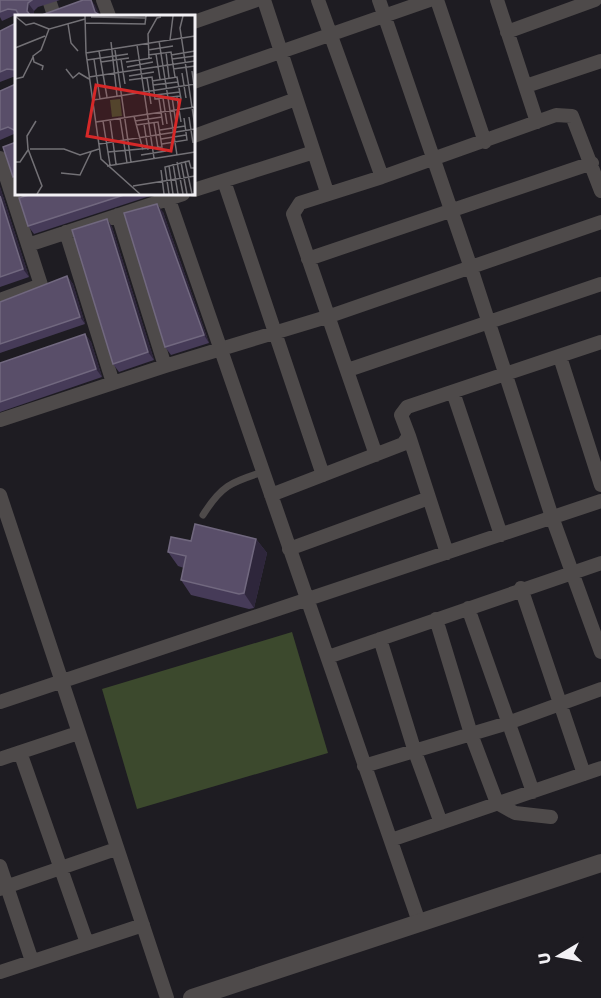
<svg xmlns="http://www.w3.org/2000/svg" width="601" height="998" font-family="Poppins,sans-serif">
  <rect width="100%" height="100%" fill="#1e1c22"/>
  <path fill="#3c492d" d="M292,632L328,753L137,809L102,689Z"/>
  <g fill="none" stroke-linecap="round" stroke-linejoin="round">
    <path stroke="#4e4a4a" stroke-width="7" d="M203,515C221,486 231,482 263,472"/>
    <path stroke="#4e4a4a" stroke-width="14" d="M49,0L53,12
      M103,0L109,16
      M264,0L327,192
      M318,0L382,177
      M379,0L471,268L552,517L601,652
      M437,0L485,142
      M497,0L537,122
      M194,22L257,0
      M507,32L595,0
      M194,82L430,0
      M526,86L601,61
      M194,136L296,99
      M0,158L41,285L0,300
      M224,181L323,475
      M194,190L314,152
      M167,194L419,922
      M118,215L165,366
      M66,232L113,383
      M28,245L183,194
      M308,259L592,163
      M560,357L601,485
      M348,370L601,284
      M453,392L501,535
      M0,420L165,366L330,316L601,222
      M409,436L447,553
      M376,455L293,214L300,203L382,177L556,115L572,116L601,191
      M0,495L167,998
      M271,495L403,444L409,436L401,415L407,407L601,342
      M289,549L429,498
      M521,588L584,774
      M468,608L533,792
      M436,619L471,734L497,803L515,813L551,817
      M380,639L415,752L441,823
      M328,657L601,563
      M0,702L601,501
      M20,752L87,943
      M0,759L78,733
      M364,766L508,723L601,689
      M391,840L601,768
      M0,866L32,961
      M0,889L116,849
      M0,972L143,925"/>
    <path stroke="#4e4a4a" stroke-width="18" d="M192,998L601,863"/>
  </g>
  <path fill="#463b58" d="M0,0H60L38,7L34,11L33,16H37H13L2,21L0,17Z
    M16,23V77H13L0,82V31Z
    M16,84V136L14,134L0,140V91Z
    M0,187L29,277L0,287Z
    M32,194H156L34,234L28,226Z
    M163,212L209,343L171,355L165,347Z
    M107,219L112,227L154,360L119,372L113,364Z
    M67,276L73,284L85,324L0,353V302Z
    M85,334L91,342L102,377L0,412V363Z
    M256,539L267,553L254,608L249,609L191,595L181,580L184,568L178,566L168,552L191,541Z"/>
  <path fill="#2e263b" d="M91,0L95,5L100,16L95,12Z
    M28,3L34,11L33,16H31L27,11Z
    M0,187L29,277L23,269L0,196Z
    M157,204L163,212L209,343L204,335Z
    M107,219L112,227L154,360L148,352Z
    M67,276L73,284L85,324L80,317Z
    M85,334L91,342L102,377L96,369Z
    M256,539L267,553L254,608L244,593Z"/>
  <path fill="#594e69" stroke="#71687f" stroke-width="1.5" d="M0,0H32L28,3L27,11L30,15L37,16H19V15L16,10L8,9L0,12Z
    M83,0H91L95,12L101,16H39Z
    M16,23V71V70L7,69L0,72V31Z
    M16,84V131L8,127L0,130V91Z
    M16,142V176L13,177L3,147Z
    M32,194H127L28,226L19,198Z
    M0,196L23,269L0,277Z
    M157,204L204,335L165,347L124,213Z
    M107,219L148,352L113,364L72,230Z
    M67,276L80,317L0,344V302Z
    M85,334L96,369L0,402V363Z
    M195,524L256,539L244,593L239,594L181,580L186,556L168,552L171,537L191,541Z"/>
  <g transform="translate(15 15)">
    <rect width="180" height="180" fill="#1e1c22"/>
    <path d="M105,84L107,101L97,102L95,85Z" fill="#3c492d"/>
    <path fill="none" stroke="#737176" stroke-width="1.5" d="M0,1L11,10L19,8L34,14M70,1L71,38L86,144L125,179M168,1L165,13L180,112M76,2L131,3M70,8L130,9L131,1M53,9L56,28L63,36M155,25L158,1M144,26L162,140M96,27L102,81M122,30L139,143M0,33L30,21M100,35L116,147M133,35L158,31M84,36L92,82M151,37L154,63M71,38L180,21M141,39L145,64M133,40L156,37L160,62M156,40L180,36M134,43L133,19L142,3L146,2M79,44L85,84M106,44L110,69M157,44L180,41M72,45L113,39M86,47L114,43M111,47L137,43M112,52L138,47M51,54L58,63L64,58L74,64M158,54L180,51M27,55L28,51L19,47L18,41L26,35L34,14L70,4M177,56L180,78M167,58L171,83M114,61L139,57M74,62L180,46M132,63L136,89M0,64L8,62L18,42M114,65L137,62L140,84L165,81M137,66L162,62L166,84M138,70L163,67M140,80L165,77M157,82L161,108M162,82L166,107M148,83L152,109M144,84L148,110M78,85L180,69M119,101L128,135M174,102L178,128M105,103L112,148M95,105L101,149M21,106L12,121L13,134L27,171L22,179M88,106L95,150M120,106L147,102M81,107L180,92M139,108L143,133M129,109L133,135M145,115L170,111M146,124L171,120M84,129L180,114M147,129L172,125L169,103M15,134H49L65,140L84,134M93,137L147,132L143,107L121,110M126,140L151,136M170,146L177,179H180M0,147H5L13,135M162,147L168,179M166,147L172,179M158,149L163,179M92,151L180,137M154,151L158,179M146,155L149,179M46,158L65,160L76,137M118,171L180,161M154,179L150,152L174,146L176,153H180"/>
    <path fill="#d62828" fill-opacity="0.15" stroke="#d62828" stroke-width="3" d="M81,70L165,85L156,136L72,121Z"/>
    <rect width="180" height="180" fill="none" stroke="#f3f1f5" stroke-width="3"/>
  </g>
  <g transform="translate(559 956) rotate(260)" stroke="#1e1c22" stroke-width="4.5" paint-order="stroke">
  <path d="M0-4.5L10 22L0 15L-10 22Z" fill="#f3f1f5"/>
  <text y="-9" font-size="16" font-weight="bold" text-anchor="middle" fill="#f3f1f5">U</text>
  </g>
</svg>
